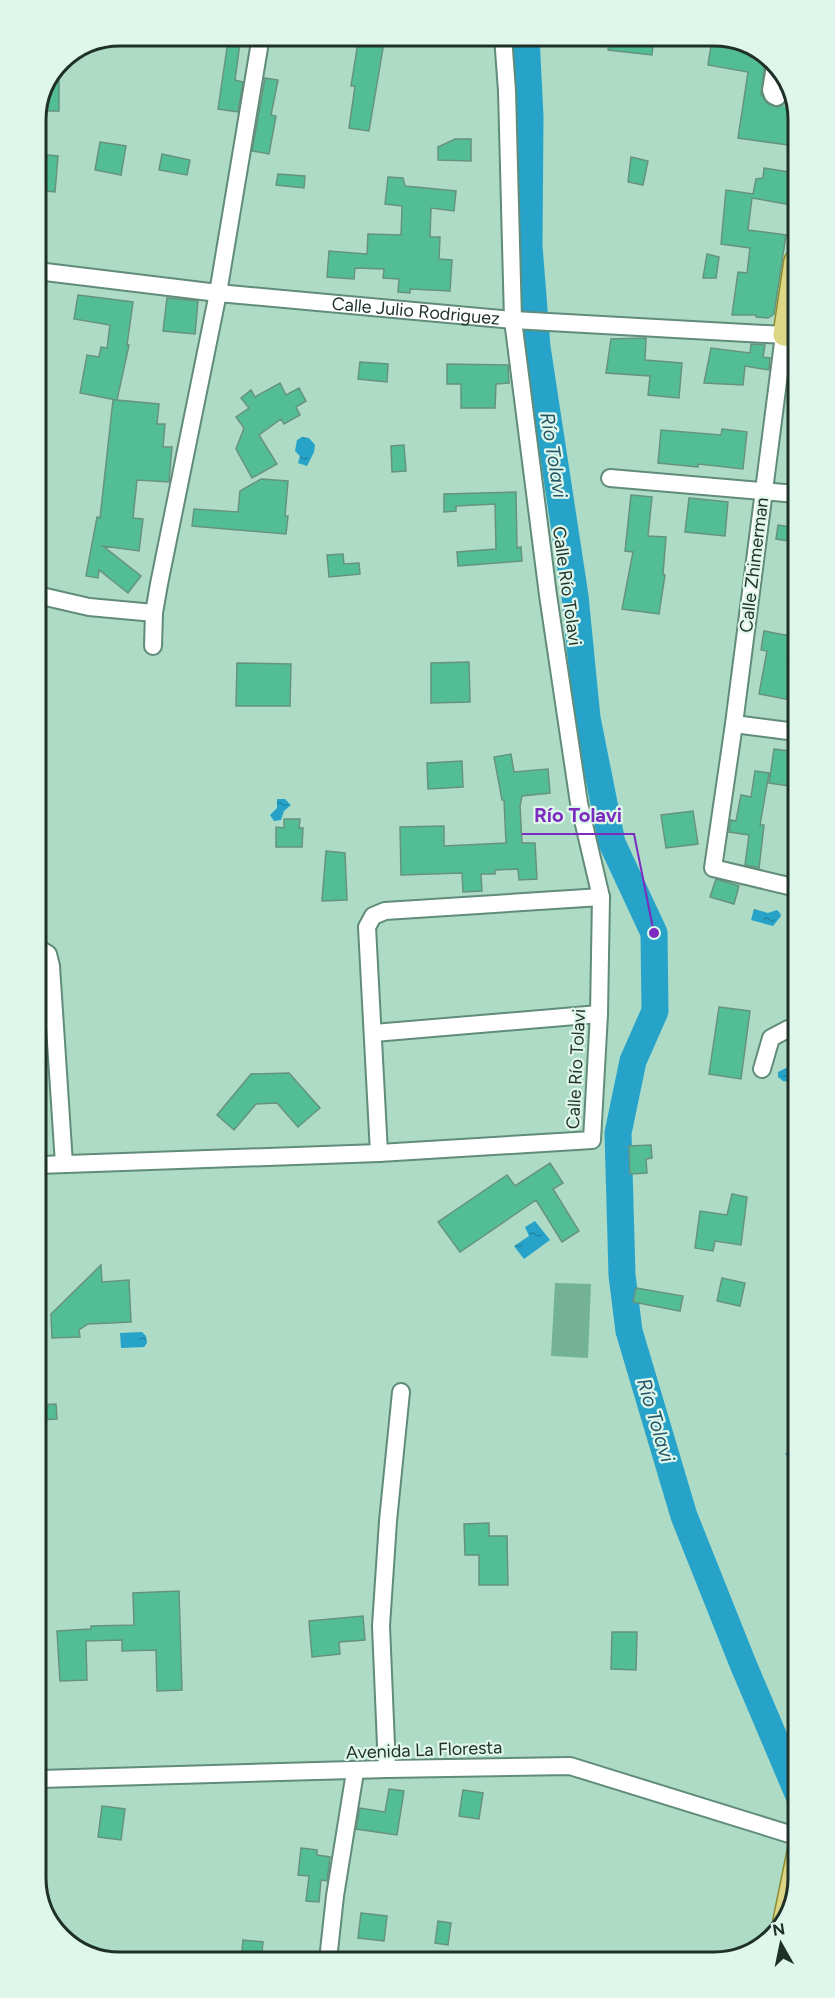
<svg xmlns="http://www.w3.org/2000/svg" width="835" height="1998" font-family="Figtree,sans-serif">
  <defs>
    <pattern id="water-ripples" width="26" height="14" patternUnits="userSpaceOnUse" patternTransform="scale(1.5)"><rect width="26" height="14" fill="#27a3ca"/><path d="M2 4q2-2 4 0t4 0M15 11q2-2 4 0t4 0" fill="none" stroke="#2185a4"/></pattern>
  </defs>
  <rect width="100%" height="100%" fill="#addbc6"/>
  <path fill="#73b296" d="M555,1283L591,1284L588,1358L551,1356Z"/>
  <path fill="url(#water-ripples)" d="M302,437L309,438L315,445L314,452L307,466L298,463L300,456L295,451L297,440Z
    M277,799H285L291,805L284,811L281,820L274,821L270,815L277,808Z
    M754,909L768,913L777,910L780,913L781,916L773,926L751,920Z
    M795,1055L797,1056V1083L783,1081L778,1077V1072L788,1067Z
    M535,1221L550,1240L524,1259L514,1246L529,1236L525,1227Z
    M142,1332L146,1336L147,1343L144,1347L121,1348L120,1333Z
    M792,1442L798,1445V1460H792L785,1454L790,1452L787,1447Z"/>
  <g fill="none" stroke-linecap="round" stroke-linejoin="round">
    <path stroke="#27a3ca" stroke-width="27" d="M526,36L530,117L529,246L537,347L575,596L587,718L612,843L654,933L655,1011L633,1061L618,1133L622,1275L629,1331L684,1516L743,1664L799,1796"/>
  </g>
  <path fill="#53be95" stroke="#66937f" stroke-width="1.5" d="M359,36H385L369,131L349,128L355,86H351Z
    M610,36H654L652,55L608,50Z
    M712,39L738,43L766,54L769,58L765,64L761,94L768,104L777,107L783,105L787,97L786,92L782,88L784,78L795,94V146L738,138L748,72L708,65Z
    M228,41L240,43L235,80L243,82L238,112L218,109Z
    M59,65V111H38L46,93Z
    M265,78L278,80L271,115L276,116L269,154L252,151Z
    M455,139H471V161L438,160V147Z
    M100,142L126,146L121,175L95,170Z
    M36,154L58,156L55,192L36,190Z
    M162,154L190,160L187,175L159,170Z
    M631,157L648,161L643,185L628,182Z
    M764,168L795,173L792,205L752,198L748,230L786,235L774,314L768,318L756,317V315H732L738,272L747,273L750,248L721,244L726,190L753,194L756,179L763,178Z
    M278,174L305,176L304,188L276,185Z
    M388,177L403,178L405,186L456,191L454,211L431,208L430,237H440L439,259L452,260L450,291L410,289V293L398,292L399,279L383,278L384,269L355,268L354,279L327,277L329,251L367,254L368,234L401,235L402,206L385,204Z
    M707,254L719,257L716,278H703Z
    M78,295L133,302L127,345H129L117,400L159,404L157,424H165L163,447H172L169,482L137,480L133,518L143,519L139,551L103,546L141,576L128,593L99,570L98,578L86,576L97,517L100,518L113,400H116L80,393L87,355L99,357L101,347L107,348L110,325L74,319Z
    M167,298L198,301L195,334L163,331Z
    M646,338L645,360L682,363L679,398L648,395L650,376L606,373L611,339Z
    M751,344L765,345L763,357L770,358L769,370L745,366L743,385L704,383L711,348L750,353Z
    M360,362L388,364L387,382L358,379Z
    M447,364L508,365L509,383L496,384L495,408H461V384H447Z
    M280,383L286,395L299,388L306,401L296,407L300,415L284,424L281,419L259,435L277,464L252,478L236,449L244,428L236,417L249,408L241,398L251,390L255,397Z
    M722,429L747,432L743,469L698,464V467L658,463L661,430L721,435Z
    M404,445L406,471L392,472L391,446Z
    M261,479L288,481L285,516H288L286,534L192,526L194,509L238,512L240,491Z
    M516,492L517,548L521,547L522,561L458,566L457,552L496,549L495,504L456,506V511L444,512V494Z
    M631,495L652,497L648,536L666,537L663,574L665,575L659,614L622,609L633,552L625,551Z
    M689,498L728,502L725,536L685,532Z
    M778,525L796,528V542L776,539Z
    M343,554L344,564L359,563L360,574L329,577L327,555Z
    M764,631L791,636L787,661L796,662V701L759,694L767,651L761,650Z
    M469,662L470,702L431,703V663Z
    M237,663L291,664L290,706H236Z
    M774,749L796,752V787L769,783Z
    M511,754L514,772L548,769L550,793L522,796L520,806L522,843H535L537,879L519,880L518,869L495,870V874H481L482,891L463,892L462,873L401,875L400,827L444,826V846L506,843L504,800H502L494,757Z
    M462,761L463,787L428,789L427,763Z
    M755,771L769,773L760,825H764L759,868L745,865L749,835L729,832L731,820L736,821L741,795L751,797Z
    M693,811L698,844L666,848L661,815Z
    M284,819H300L299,828H303L302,847H276V827L284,828Z
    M326,851L345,853L347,900L322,901Z
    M716,879L739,886L734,904L710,897Z
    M719,1007L750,1011L741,1079L709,1074Z
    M289,1073L320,1108L298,1127L277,1103L256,1104L234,1130L217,1115L251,1074Z
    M651,1145L652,1158L646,1159L647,1173L630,1174L629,1146Z
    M550,1163L563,1183L553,1189L579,1231L562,1242L536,1200L460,1252L438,1222L507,1175L515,1186Z
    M732,1194L747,1197L741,1245L715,1241L713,1251L695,1248L700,1211L727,1215Z
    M101,1265L102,1282L129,1280L131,1322L88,1324L79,1330L80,1337L52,1338L51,1314Z
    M722,1278L745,1283L740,1306L717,1301Z
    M636,1288L683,1296L680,1311L633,1302Z
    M56,1404L57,1419L39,1420V1405Z
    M489,1523V1536H507L508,1585H479V1555H465L464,1524Z
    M179,1591L182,1690L157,1691L156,1650L122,1651V1640L86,1641L87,1680L60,1681L57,1631L91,1629V1626L134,1625L133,1593Z
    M363,1616L365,1640L339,1642L340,1654L312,1657L309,1621Z
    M612,1632H637L636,1670L611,1669Z
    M389,1789L404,1791L397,1835L356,1829L360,1808L385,1812Z
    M463,1790L483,1793L479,1819L459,1816Z
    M102,1806L125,1809L121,1840L98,1837Z
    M301,1848L317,1850V1855L330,1857L327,1881L321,1880L319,1902L306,1901L309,1876L298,1875Z
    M361,1913L387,1916L384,1941L358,1938Z
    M438,1921L451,1923L448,1945L435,1943Z
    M243,1940L263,1942L261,1961H241Z"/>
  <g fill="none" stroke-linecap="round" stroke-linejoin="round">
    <path stroke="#90b9a6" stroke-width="16" stroke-dasharray="16 8" stroke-linecap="butt" d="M777,97L795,100"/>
    <g stroke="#608c79" stroke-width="20">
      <g id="minor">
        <path d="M775,66L771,90L773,95L777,97"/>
        <path id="s1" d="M37,271L218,293L513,320L784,335L734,724L713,868L797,888"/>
        <path d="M610,478L796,494"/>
        <path d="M37,595L89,607L154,613"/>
        <path d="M153,646L154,613L159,584L218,293L261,36"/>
        <path d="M734,724L796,732"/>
        <path d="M38,948L48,954L51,966L64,1164"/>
        <path d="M374,1033L599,1014"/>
        <path d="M762,1069L771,1038L788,1029L797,1031"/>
        <path d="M379,1153L367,927L373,916L385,911L601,897"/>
        <path d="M39,1165L379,1153L592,1140L599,1014L601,897L579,803L548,595L513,320L507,91L503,36"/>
        <path d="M387,1769L381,1626L388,1521L401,1392"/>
        <path d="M40,1779L387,1769L570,1766L799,1837"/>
        <path d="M328,1960L335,1896L355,1772"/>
      </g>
    </g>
    <g stroke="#8c8c30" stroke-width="24">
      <path id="major" d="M795,261L784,335L795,336
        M784,1921L799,1848"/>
    </g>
    <use href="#minor" stroke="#fff" stroke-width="16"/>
    <use href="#major" stroke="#ddd785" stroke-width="21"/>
  </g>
  <g text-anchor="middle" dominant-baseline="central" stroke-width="4.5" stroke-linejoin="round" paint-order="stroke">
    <g font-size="18" fill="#1e3028" stroke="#dff6eb">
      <text stroke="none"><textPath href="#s1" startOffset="381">Calle Julio Rodriguez</textPath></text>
      <text transform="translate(754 565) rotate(-83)">Calle Zhimerman</text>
      <text transform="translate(567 586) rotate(82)">Calle Río Tolavi</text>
      <text transform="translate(576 1069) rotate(-87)">Calle Río Tolavi</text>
      <text transform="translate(424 1750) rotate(-2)">Avenida La Floresta</text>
    </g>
    <g font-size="20" font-style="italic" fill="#255566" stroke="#dff6eb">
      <text transform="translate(554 455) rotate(81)">Río Tolavi</text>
      <text transform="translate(656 1420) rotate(73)">Río Tolavi</text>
    </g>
  </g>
  <path d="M0 0H835V1998H0ZM120 46H714A74 74 0 0 1 788 120V1878A74 74 0 0 1 714 1952H120A74 74 0 0 1 46 1878V120A74 74 0 0 1 120 46Z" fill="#dff6eb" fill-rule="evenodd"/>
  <path fill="none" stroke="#1e3028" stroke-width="3" d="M120 46H714A74 74 0 0 1 788 120V1878A74 74 0 0 1 714 1952H120A74 74 0 0 1 46 1878V120A74 74 0 0 1 120 46Z"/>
  <path fill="none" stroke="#7b2cbf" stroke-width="2" d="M654 933L634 834H522"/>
  <circle fill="#7b2cbf" stroke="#dff6eb" stroke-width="2" cx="654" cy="933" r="6"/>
  <g font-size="20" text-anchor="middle" font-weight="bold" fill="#7b2cbf" stroke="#dff6eb" stroke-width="4.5" stroke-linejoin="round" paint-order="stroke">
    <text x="578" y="822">Río Tolavi</text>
  </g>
  <g transform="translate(781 1944) rotate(351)" stroke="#dff6eb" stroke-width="4.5" paint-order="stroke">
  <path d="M0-4.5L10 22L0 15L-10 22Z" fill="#1e3028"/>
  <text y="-9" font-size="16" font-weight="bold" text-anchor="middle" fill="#1e3028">N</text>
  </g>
</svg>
